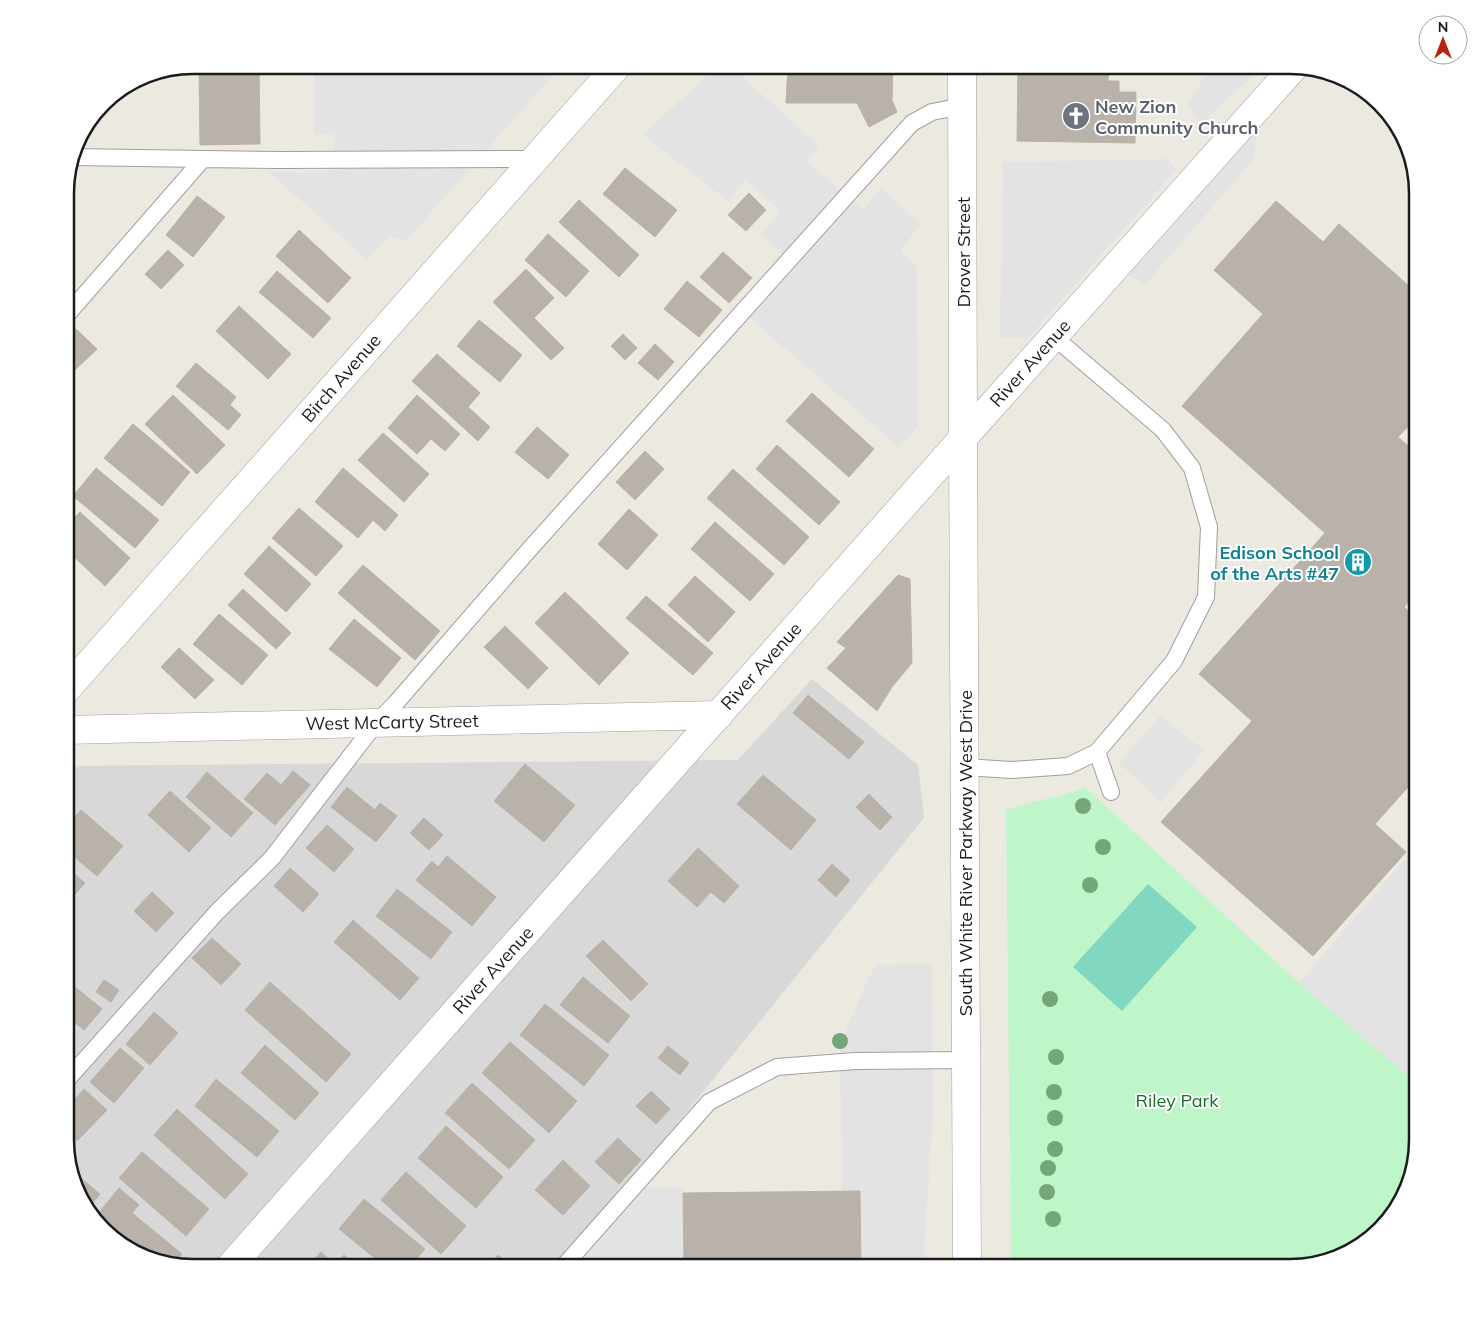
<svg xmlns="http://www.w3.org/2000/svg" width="1483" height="1333" font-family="Mulish,sans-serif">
  <rect width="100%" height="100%" fill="#ece9e0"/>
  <path fill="#d9d8d8" d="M812,679L918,765L924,818L639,1171L554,1268H192L143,1258L102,1231L78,1197L65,1149L67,766L738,760Z"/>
  <path fill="#bef5c9" d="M1085,787L1299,983L1418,1084V1149L1408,1190L1381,1231L1340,1258L1291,1268H1011L1006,810C1033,800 1059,799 1085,787Z"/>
  <path fill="#82d7c1" d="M1148,884L1197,927L1122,1011L1073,967Z"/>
  <path fill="#e3e3e3" d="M314,65H562L406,241L390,236L367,260L268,171L329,173L335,145L334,133L314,135Z
    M1212,65H1265L1201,123L1187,104Z
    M733,68L819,146L807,162L864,209L881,188L921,224L900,251L917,267L918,427L899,447L750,318L796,268L761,234L780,211L745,179L729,202L643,135L706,76Z
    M1258,130L1253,160L1145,285L1128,274Z
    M1168,159L1176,170L1027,339L1000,337L1003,162Z
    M1160,716L1204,750L1161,803L1119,763Z
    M1418,844V1084L1299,983Z
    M932,963L933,1114L923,1268H861L860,1191H842L840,1041L875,965Z
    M683,1187L684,1268H572L640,1188Z"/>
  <path fill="#b8b2aa" stroke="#bcb2a4" d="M199,65H259L260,144L200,145Z
    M788,65H893L892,100L897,112L869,127L857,103H786Z
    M1018,65H1109L1108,81H1119V92H1136L1135,143L1017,141Z
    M625,168L677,210L655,237L603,194Z
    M749,193L766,210L746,231L728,215Z
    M197,196L225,217L193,257L166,235Z
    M579,200L639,255L619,277L559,222Z
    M1276,201L1323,242L1339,224L1418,294V416L1398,437L1418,455V591L1404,607L1418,620V776L1375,824L1406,852L1313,956L1161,822L1252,721L1199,674L1325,533L1182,406L1263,314L1214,270Z
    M299,230L351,278L328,303L276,256Z
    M548,234L589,271L566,297L525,260Z
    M168,250L184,265L161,289L145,274Z
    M723,252L752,278L729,303L700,277Z
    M526,269L554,298L534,318L564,348L551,360L493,302Z
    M277,271L331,318L313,338L259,292Z
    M65,273L70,277L65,283Z
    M687,281L722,310L699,337L664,309Z
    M239,306L291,354L268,379L216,331Z
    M479,320L522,355L500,382L457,346Z
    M76,329L97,349L74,371L65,363V340Z
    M623,334L637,348L625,360L611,346Z
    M655,344L674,362L658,380L638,363Z
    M437,354L480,393L468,407L490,427L478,441L412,381Z
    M196,363L236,397L230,405L241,415L228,430L176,386Z
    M812,393L874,449L849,477L786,421Z
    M173,395L225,445L197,474L145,424Z
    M417,395L460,434L445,451L431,439L417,454L388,428Z
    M133,424L190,472L162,506L104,458Z
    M537,427L569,455L548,479L515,452Z
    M383,433L429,474L404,502L358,460Z
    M777,445L840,502L819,525L756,469Z
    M645,451L664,469L635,500L616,482Z
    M96,468L159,520L135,548L73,496Z
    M343,468L398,515L385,531L373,520L358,538L315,502Z
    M733,469L809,537L784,565L707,498Z
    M299,508L343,546L316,576L272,538Z
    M629,509L658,535L627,570L598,544Z
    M80,512L130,558L105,586L69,552L75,546L65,537V528Z
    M715,522L774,574L750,601L691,549Z
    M269,546L311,584L286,612L244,574Z
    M363,565L440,631L415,660L338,593Z
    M65,575L70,579L65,585Z
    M898,575L910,579L912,663L892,687L877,711L827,668L846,648L837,642Z
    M695,576L735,612L708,642L668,605Z
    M243,589L291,633L276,649L228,605Z
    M565,592L629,653L599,685L535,623Z
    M646,596L713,653L693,675L626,618Z
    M219,614L268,655L242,685L193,644Z
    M354,619L401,658L377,687L329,649Z
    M505,626L548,668L528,689L484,647Z
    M179,648L214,680L195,699L161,667Z
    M808,695L864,742L849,759L793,713Z
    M525,764L575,805L544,842L494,801Z
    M293,771L310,785L275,825L244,799L267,773L281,785Z
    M207,772L253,813L231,837L186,797Z
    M763,775L816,820L791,850L737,804Z
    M347,787L375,810L380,803L397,816L376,842L331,807Z
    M170,791L211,828L189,852L148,815Z
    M869,794L892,817L880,830L856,807Z
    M81,810L123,846L97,876L65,849V814L72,820Z
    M424,818L443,835L429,850L410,833Z
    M327,825L354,849L334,872L306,848Z
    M698,848L739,886L724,903L711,892L697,907L668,881Z
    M447,856L496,897L472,926L416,880L432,861L438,867Z
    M832,864L850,880L836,897L818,880Z
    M65,866L85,883L65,905Z
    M290,868L319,894L303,912L274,886Z
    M397,889L452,932L431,959L376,916Z
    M152,892L174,913L156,932L134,911Z
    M353,920L419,978L400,1000L334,942Z
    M212,938L241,964L221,985L192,958Z
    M603,940L648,984L631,1001L586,956Z
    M583,977L630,1016L608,1043L560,1005Z
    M104,980L119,990L111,1002L96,992Z
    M270,982L351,1054L326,1082L245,1010Z
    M74,986L102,1009L84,1030L65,1015V997Z
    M545,1004L609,1055L584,1086L520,1035Z
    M154,1012L178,1033L150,1065L126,1044Z
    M510,1042L577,1101L549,1133L482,1073Z
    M265,1045L319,1093L295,1120L241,1073Z
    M668,1046L689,1063L680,1075L658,1058Z
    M120,1048L144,1068L114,1103L90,1082Z
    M216,1079L279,1131L257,1157L195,1106Z
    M472,1083L535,1140L509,1169L445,1113Z
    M84,1089L107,1110L77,1141L65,1130V1110Z
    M651,1091L670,1109L656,1124L636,1106Z
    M177,1109L248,1174L225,1199L154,1135Z
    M446,1126L503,1177L476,1208L418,1158Z
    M618,1138L641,1160L619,1184L595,1162Z
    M142,1152L209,1209L186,1236L119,1178Z
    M563,1160L590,1186L563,1215L535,1190Z
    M71,1170L100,1194L87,1210L78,1197Z
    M406,1172L466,1226L441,1254L381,1200Z
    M119,1188L139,1205L132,1213L182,1254L174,1264L143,1258L102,1230L94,1219Z
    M860,1191L861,1268H684L683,1193Z
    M364,1199L425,1249L409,1268H387L339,1229Z
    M321,1252L335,1265L344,1255L359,1268H307Z
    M498,1255L513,1268H487Z"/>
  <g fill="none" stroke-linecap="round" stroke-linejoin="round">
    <g stroke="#9f9f9f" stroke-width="18">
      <path id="service" d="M72,157L279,160L535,159
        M65,317L203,159
        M1097,752L1111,792
        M965,767L1011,770L1068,766L1097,752L1174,661L1206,597L1209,527L1192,468L1163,430L1054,337
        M65,1082L217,912L272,858L376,723L395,704L528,551L912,123L932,112L962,106
        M562,1268L709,1102L777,1067L855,1061L966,1060"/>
    </g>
    <g stroke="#9f9f9f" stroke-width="29">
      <path id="minor" d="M65,691L618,65
        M65,730L719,715
        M229,1268L963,438L962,65"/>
    </g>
    <g stroke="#9f9f9f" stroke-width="29">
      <path id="tertiary" d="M967,1268L963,438L1295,66"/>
    </g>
    <use href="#service" stroke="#fff" stroke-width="16"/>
    <use href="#minor" stroke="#fff" stroke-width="28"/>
    <use href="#tertiary" stroke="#fff" stroke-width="28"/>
  </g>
  <g fill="#74a679">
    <circle cx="1083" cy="806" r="8"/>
    <circle cx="1103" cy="847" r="8"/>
    <circle cx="1090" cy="885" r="8"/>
    <circle cx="1050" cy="999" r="8"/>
    <circle cx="840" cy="1041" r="8"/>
    <circle cx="1056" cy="1057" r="8"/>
    <circle cx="1054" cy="1092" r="8"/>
    <circle cx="1055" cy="1118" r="8"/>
    <circle cx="1055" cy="1149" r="8"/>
    <circle cx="1048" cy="1168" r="8"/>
    <circle cx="1047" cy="1192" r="8"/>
    <circle cx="1053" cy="1219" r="8"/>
  </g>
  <defs>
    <g id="church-disc" transform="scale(1.4375)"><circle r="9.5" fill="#6b7280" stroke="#fff"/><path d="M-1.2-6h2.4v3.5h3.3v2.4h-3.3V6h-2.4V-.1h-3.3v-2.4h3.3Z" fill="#fff"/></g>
    <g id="building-disc" transform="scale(1.4375)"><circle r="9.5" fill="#0f9aa8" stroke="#fff"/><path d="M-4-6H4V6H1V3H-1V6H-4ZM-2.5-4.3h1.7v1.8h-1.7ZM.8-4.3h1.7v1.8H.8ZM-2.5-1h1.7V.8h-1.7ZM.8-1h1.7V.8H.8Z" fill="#fff"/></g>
  </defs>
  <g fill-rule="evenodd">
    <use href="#church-disc" x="1076" y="116"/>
    <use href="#building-disc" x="1358" y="562"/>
  </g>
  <g text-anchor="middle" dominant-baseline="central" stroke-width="4" stroke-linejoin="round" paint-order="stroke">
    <g font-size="18" font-weight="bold" fill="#5b616d" stroke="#fff" text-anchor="start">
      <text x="1095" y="106">New Zion<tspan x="1095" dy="21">Community Church</tspan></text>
    </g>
    <g font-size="18" fill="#1b1b1b" stroke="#fff">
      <text transform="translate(963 252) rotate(-90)">Drover Street</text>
      <text transform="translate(1030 363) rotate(-48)">River Avenue</text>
      <text transform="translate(341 378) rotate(-49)">Birch Avenue</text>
      <text transform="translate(761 666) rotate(-48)">River Avenue</text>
      <text transform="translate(392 722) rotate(-1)">West McCarty Street</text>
      <text transform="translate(965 853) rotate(-90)">South White River Parkway West Drive</text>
      <text transform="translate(493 970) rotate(-48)">River Avenue</text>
    </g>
    <g font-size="18" font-weight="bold" fill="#0d838f" stroke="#fff" text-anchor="end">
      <text x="1339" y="552">Edison School<tspan x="1339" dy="21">of the Arts #47</tspan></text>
    </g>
    <g font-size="18" fill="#117025" stroke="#fff">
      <text x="1177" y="1100">Riley Park</text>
    </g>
  </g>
  <path d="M0 0H1483V1333H0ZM193 74H1290A119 119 0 0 1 1409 193V1140A119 119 0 0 1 1290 1259H193A119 119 0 0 1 74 1140V193A119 119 0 0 1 193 74Z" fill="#fff" fill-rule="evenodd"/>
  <path fill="none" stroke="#1b1b1b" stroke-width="2.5" d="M193 74H1290A119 119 0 0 1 1409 193V1140A119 119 0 0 1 1290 1259H193A119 119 0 0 1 74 1140V193A119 119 0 0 1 193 74Z"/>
  <g transform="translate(1443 40)"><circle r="24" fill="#ffffff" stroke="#a4a4a4"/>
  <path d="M0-4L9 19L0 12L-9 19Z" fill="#ba220c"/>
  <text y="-8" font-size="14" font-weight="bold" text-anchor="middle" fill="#1b1b1b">N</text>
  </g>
</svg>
